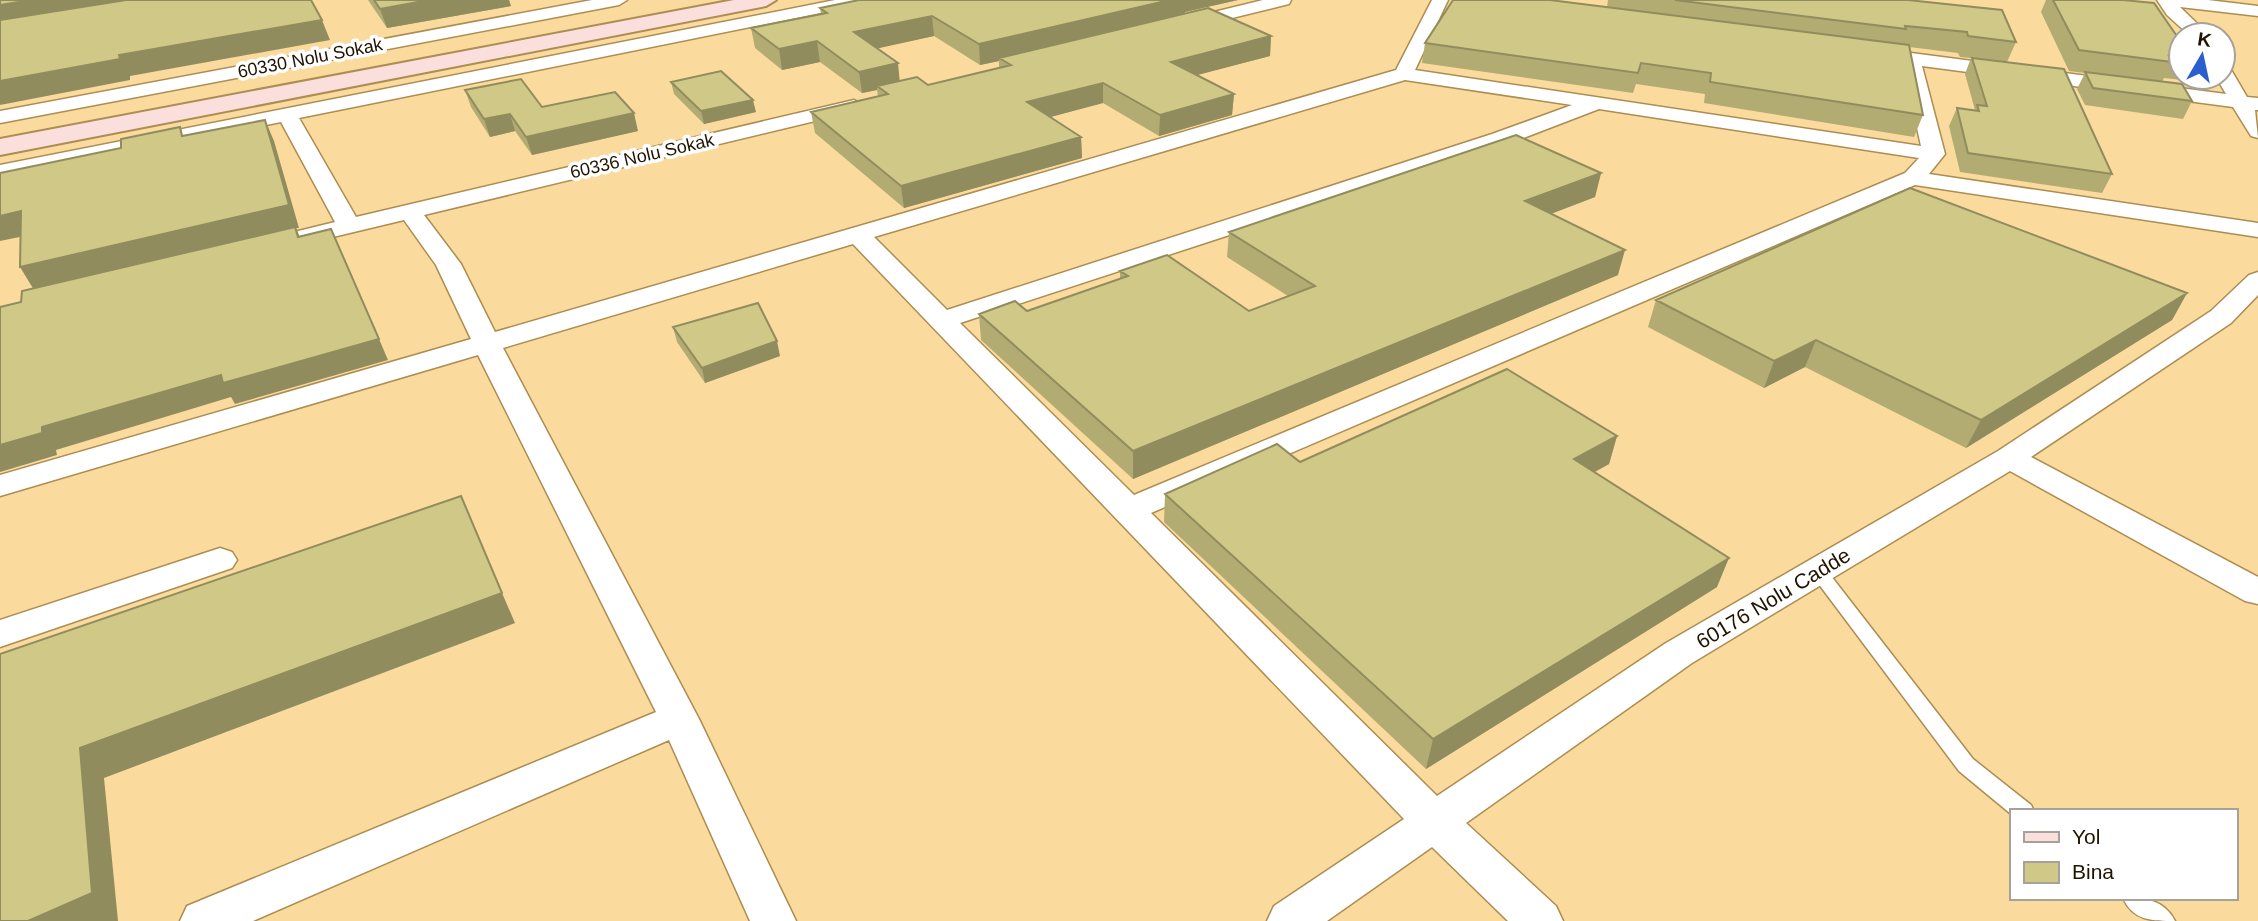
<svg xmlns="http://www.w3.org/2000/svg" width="2258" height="921" font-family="Arial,sans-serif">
  <rect width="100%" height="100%" fill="#fbda9d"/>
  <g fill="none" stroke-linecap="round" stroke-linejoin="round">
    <g stroke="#ac8d52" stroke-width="3">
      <path id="lane" d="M1818,565L1824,567L1973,759L2031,805L2034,811H2011V814L1959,771L1809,571L1812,567Z
        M2123,898C2144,898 2164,899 2175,921C2153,921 2133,921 2123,898Z"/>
    </g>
    <g stroke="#ac8d52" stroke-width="3">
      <path id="street" d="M592,0H627L619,5L0,123V111Z
        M835,0H868L860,5L299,118L356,217L854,100L864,106L861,110L424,215L461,264L495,332L1396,70L1432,0H1448L1415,70L1921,146L1903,64L1862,58L1860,54L1862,50L1911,53L2226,94L2216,77H2223V66L2230,68L2247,97L2258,98V110H2255L2258,138L2251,136L2233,107L1922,66L1945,154L1929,174L2258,223V237L1915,185L1151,513L1437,796L1666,643L1998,451L2211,311L2249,275L2258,272V295L2231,323L2031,457L2258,577V604L2245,601L2010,471L1692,663L1466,823L1556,906L1563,921H1508L1432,847L1327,921H1267L1274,906L1404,819L853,244L503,348L699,719L796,921H750L669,740L253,921H180L187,906L656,712L478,355L0,496V475L471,339L436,265L404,220L291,247L282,245L279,240L282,235L335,222L281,122L0,179V165ZM1405,80L1572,105L1492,134L947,310L874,237ZM1599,109L1919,158L1905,173L1134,495L960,323L1508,144Z
        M1263,0H1291L1289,4L1183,30L1174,25L1177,21Z
        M2157,0H2208L2258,6V16L2180,7L2209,35H2189L2167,15Z
        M220,548L232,552L237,560L232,568L0,647V620Z"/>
    </g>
    <g stroke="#ac8d52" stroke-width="4">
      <path id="secondary" d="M734,0H776L766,6L0,155V139Z"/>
    </g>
    <use href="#lane" fill="#fff" fill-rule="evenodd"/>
    <use href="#street" fill="#fff" fill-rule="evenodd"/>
    <use href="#secondary" fill="#fadfdd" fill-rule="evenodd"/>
  </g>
  <path fill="#b2ac73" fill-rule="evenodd" d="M368,0H509L511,6L387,28Z
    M859,0H1238L1185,12V14L1271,36L1270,56L1196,75L1234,94L1232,115L1159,136L1103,103L1050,117L1081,137L1082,158L904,208L815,133L811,112L878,96L877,90L862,93L820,62L782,70L755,48L751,28L821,14L820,8ZM934,36L980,65L999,61V68L928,85L900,81L877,48Z
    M1608,0H1908L2016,42L2007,62L2112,174L2102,193L1960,172L1949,126L1957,108L1975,110L1965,74L1971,58L1960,57L1958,53L1909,47L1923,115L1914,137L1704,103L1705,94L1636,84L1633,93L1422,63L1425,43L1607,7Z
    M2046,0H2123L2181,42V77H2184L2182,80L2164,78L2162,82L2192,101L2183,119L2085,105L2077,89L2085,73L2069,71L2041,12Z
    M671,82L756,112L704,124L674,94Z
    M465,90L542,107L638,131L532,155L515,131L490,137L471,107Z
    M1601,173L1595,197L1551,214L1618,275L1133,479L981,340L979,314L1027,311L1120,279V271L1249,311L1288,296L1227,257L1229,232Z
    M2187,293L2172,320L1966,448L1805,367L1764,388L1648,327L1656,300Z
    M673,327L780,356L705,383L677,342Z
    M1617,436L1609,464L1595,472L1717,587L1426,769L1164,522L1165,494L1300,462Z"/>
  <path fill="#918c5e" d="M31,0H161L0,26V5Z
    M429,0H509L511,6L387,28L380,9Z
    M1170,0H1238L1185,12V16L999,58V61L980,65L979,44Z
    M932,16L934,36L857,53L854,32Z
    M322,20L330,40L130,76V80L0,105V81L119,55Z
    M1271,36L1270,56L1171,82V62Z
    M817,41L820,62L782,70L779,49Z
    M898,63L900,84L877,86V90L862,93L859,72Z
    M1103,83V103L1028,123L1027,102Z
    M1234,94L1232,115L1159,136L1160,115Z
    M753,100L756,112L704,124L701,111Z
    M634,113L638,131L532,155L526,137Z
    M510,114L515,131L490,137L484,119Z
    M265,120L274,141L299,228H296L304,247L34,290L20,267Z
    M1081,137L1082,158L904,208L901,186Z
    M1601,173L1595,197L1519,226L1525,201Z
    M21,211L34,234L0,241V216Z
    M1625,250L1618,275L1133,479V451Z
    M2187,293L2172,320L1966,448L1981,420Z
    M379,339L388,360L235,404L231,397L56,450L57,455L0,472V445L42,427L221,375Z
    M1816,340L1805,367L1764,388L1774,361Z
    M777,341L780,356L705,383L702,368Z
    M1617,436L1609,464L1566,487L1574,459Z
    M1729,558L1717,587L1426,769L1433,739Z
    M502,593L515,623L104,778L118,921H28L80,748Z"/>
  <path fill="#cfc886" stroke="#918c5e" stroke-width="2" d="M0,0H31L0,5Z
    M126,0H311L322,20L119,55L120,59L0,81V20Z
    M374,0H429L380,9Z
    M859,0H1170L979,44L932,16L854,32L898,63L859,72L817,41L779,49L751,28L827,13L820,8Z
    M1453,0H1550L1909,45L1923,115L1710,82L1711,73L1641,63L1638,73L1425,43Z
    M1675,0H1908L2002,10L2016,42L1968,36L1967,32L1905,26L1906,29Z
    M2053,0H2123L2154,3L2181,42V58L2169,56L2172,62L2079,50Z
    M1208,8L1271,36L1171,62L1234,94L1160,115L1103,83L1027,102L1081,137L901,186L811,112L888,94L877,86L917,77L928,85L1011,65L999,58Z
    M1972,58L2064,69L2112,174L1968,153L1957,108L1979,111L1977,105L1987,106Z
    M721,71L753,100L701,111L671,82Z
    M2085,72L2182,84L2192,101L2093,88Z
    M521,79L542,107L615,92L634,113L526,137L510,114L484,119L465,90Z
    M265,120L289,205L20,267L21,211L0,216V173L121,148V139L180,127L182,136Z
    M1516,135L1601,173L1525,201L1625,250L1133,451L979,314L1015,301L1027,311L1128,276L1120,271L1167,255L1249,311L1315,286L1229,232Z
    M1910,188L2187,293L1981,420L1816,340L1774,361L1656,300Z
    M295,227L298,237L331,229L379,339L223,383L221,375L42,427V433L0,445V307L21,302L22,291Z
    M758,303L777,341L702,368L673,327Z
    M1507,369L1617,436L1574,459L1729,558L1433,739L1165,494L1277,444L1300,462Z
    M461,496L502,593L80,748L92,893L28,921H0V654Z"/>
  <g text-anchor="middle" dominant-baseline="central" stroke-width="7" stroke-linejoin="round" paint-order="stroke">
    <g font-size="18" fill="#201400" stroke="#fff">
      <text transform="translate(310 58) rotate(-11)">60330 Nolu Sokak</text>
      <text transform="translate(642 156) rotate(-13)">60336 Nolu Sokak</text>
    </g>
    <g font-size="21" fill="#201400" stroke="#fff">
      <text transform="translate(1773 598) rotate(-31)">60176 Nolu Cadde</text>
    </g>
  </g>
  <rect x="2010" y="809" width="228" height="91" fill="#ffffff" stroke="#a6a199" stroke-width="2"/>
  <rect x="2024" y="832" width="35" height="10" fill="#fadfdd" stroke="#a6a199" stroke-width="2"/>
  <text x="2072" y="844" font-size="21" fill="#201400">Yol</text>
  <rect x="2024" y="862" width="35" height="21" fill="#cfc886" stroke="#a6a199" stroke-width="2"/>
  <text x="2072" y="879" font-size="21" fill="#201400">Bina</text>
  <g transform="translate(2202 56) rotate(9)"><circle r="33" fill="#ffffff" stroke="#a6a199" stroke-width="2"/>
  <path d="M0-5L12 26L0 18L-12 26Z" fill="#2b5fcd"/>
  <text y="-10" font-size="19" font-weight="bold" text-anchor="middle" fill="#201400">K</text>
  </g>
</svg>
